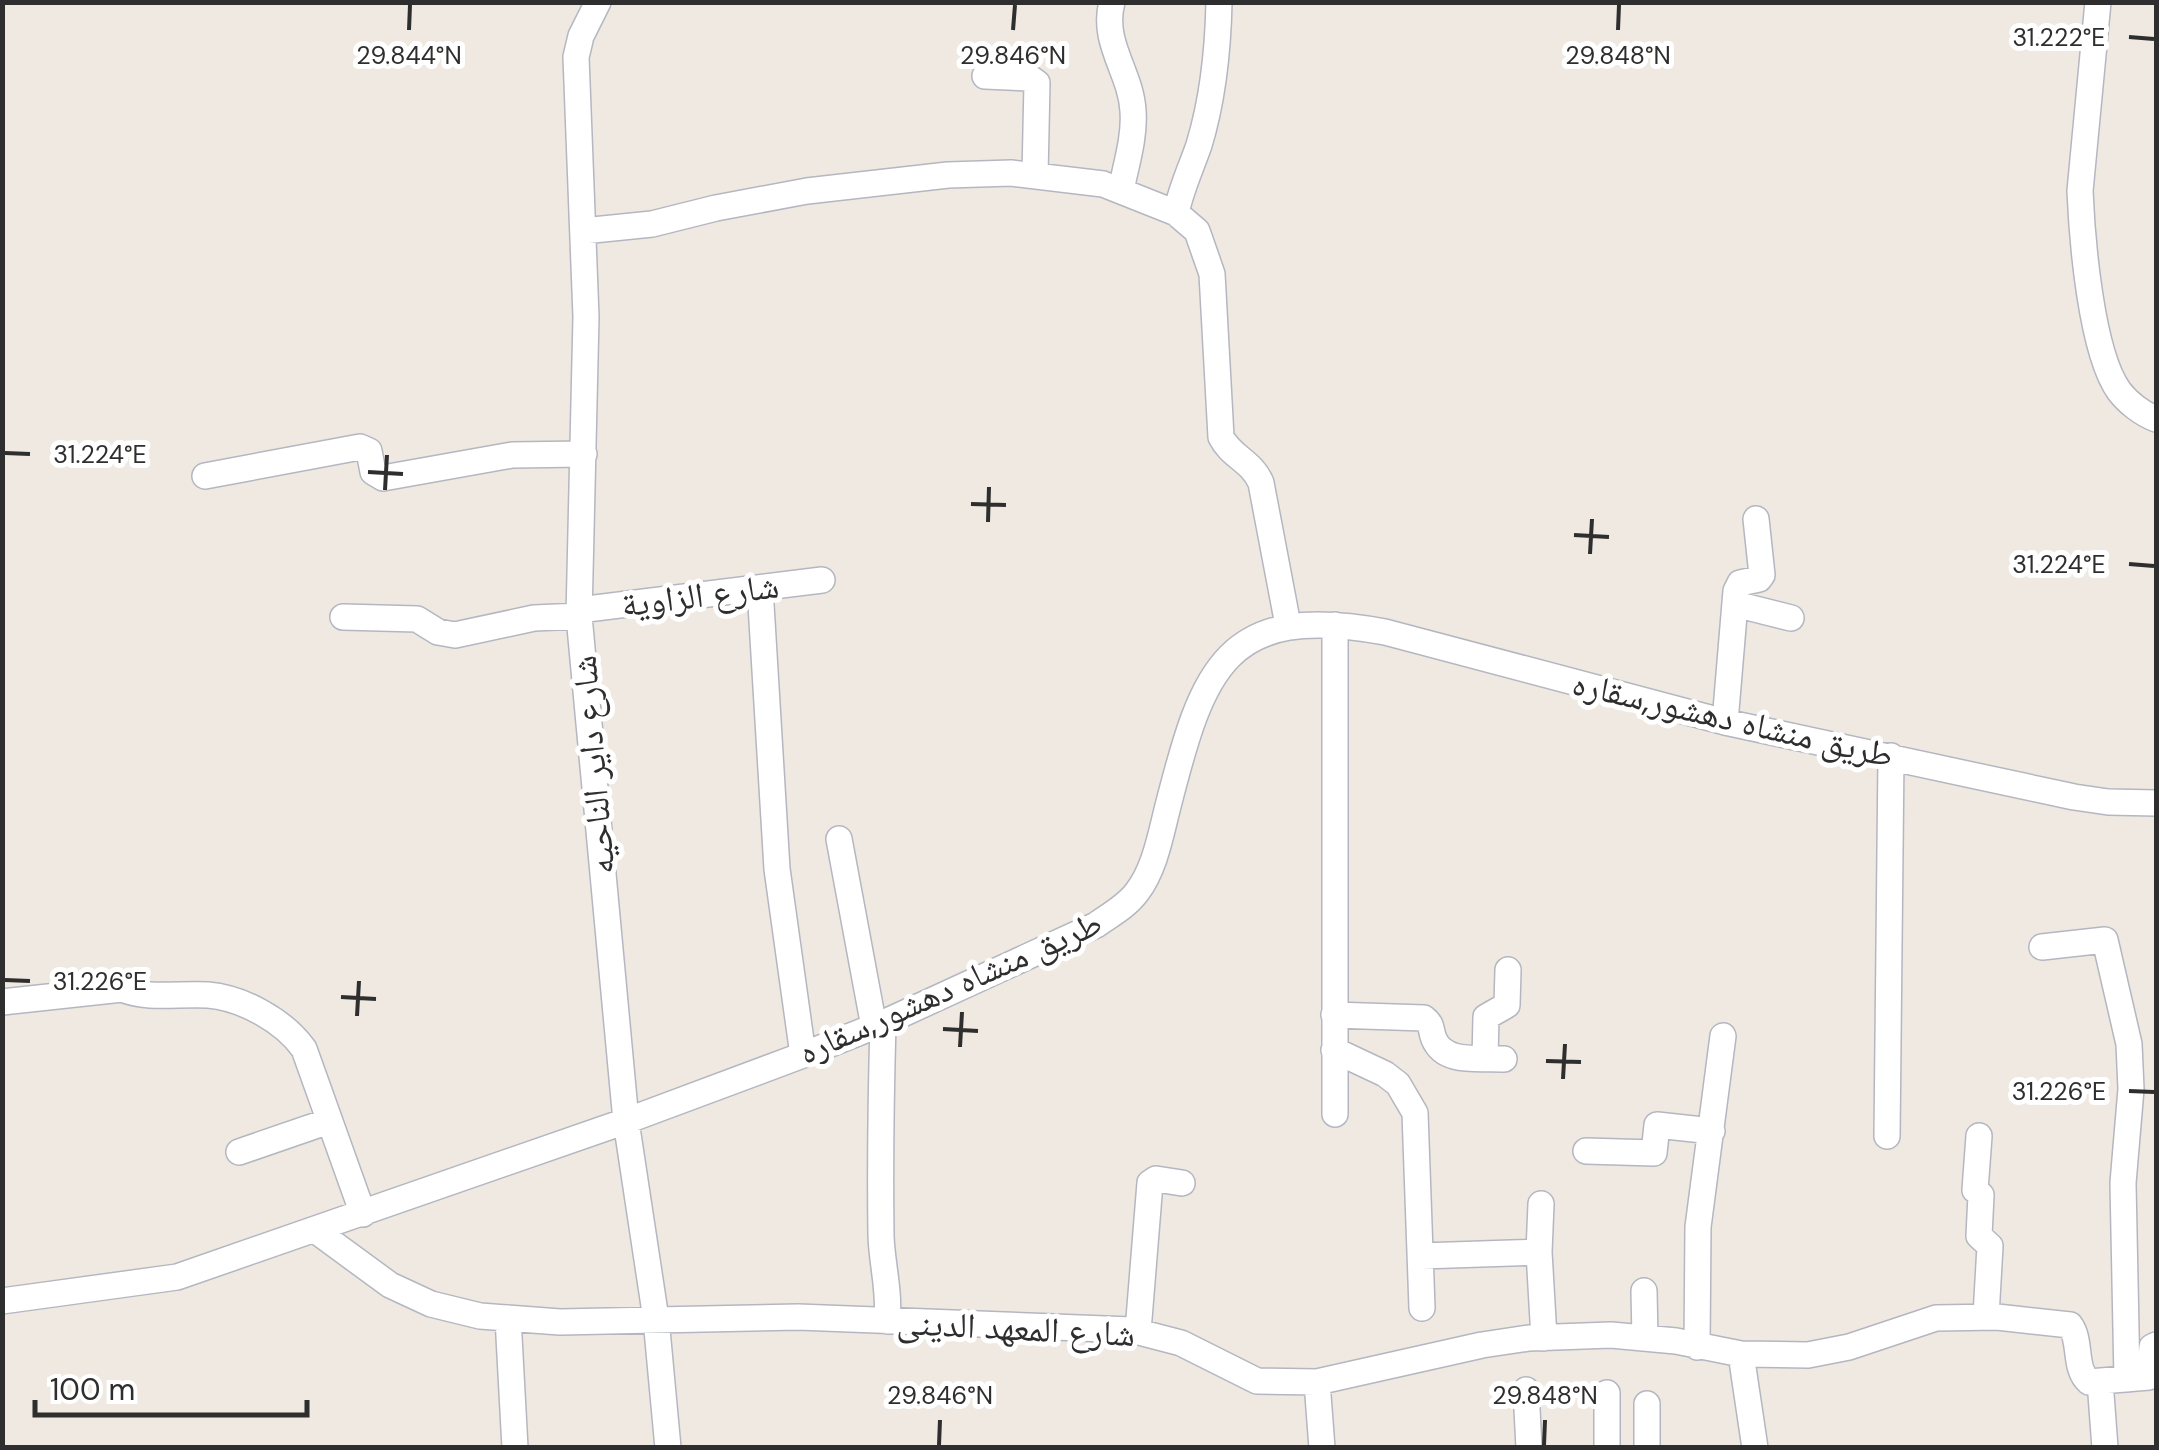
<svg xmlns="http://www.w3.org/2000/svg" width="2159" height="1450" font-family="'DM Sans','Noto Naskh Arabic',sans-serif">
  <rect width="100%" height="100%" fill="#efe9e1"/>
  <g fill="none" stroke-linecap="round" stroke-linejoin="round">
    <g stroke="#b4b7c1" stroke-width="28">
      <path id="minor" d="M598,2L581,36L576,57L586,317L579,616L626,1121L656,1319L668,1448
        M1112,2C1101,43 1131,72 1133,111C1135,137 1126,165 1121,190
        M2098,2L2080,191C2082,239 2091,352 2119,391C2128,403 2143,414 2156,419
        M985,76L1030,78L1037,83L1035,175
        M1176,213C1181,189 1191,168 1199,145C1213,99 1218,51 1219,2
        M583,231L652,224L716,208L807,191L948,175L1011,173L1103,184L1176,213L1197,231L1212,274L1221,437C1231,457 1252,461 1261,483L1288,625
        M205,476L360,447L369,451L373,472L383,478L512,455L584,454
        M760,588L777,869L803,1055
        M1735,604L1791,618
        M579,610L822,580
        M343,617L417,619L438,632L455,635L534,618L579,616
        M1725,722L1736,591L1740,583L1759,579L1762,575L1756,519
        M839,839L874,1027
        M2042,947L2105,940L2129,1044L2131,1089L2123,1183L2127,1379
        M2,1002L122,989C149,1000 179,993 208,995C243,998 284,1021 304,1049L363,1214
        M1334,1015L1424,1018C1433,1025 1430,1029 1434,1039C1445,1065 1480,1057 1504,1059
        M883,1023C881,1094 880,1165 881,1236C882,1265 890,1291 887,1321
        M1334,1050L1385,1074L1398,1084L1415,1113L1422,1308
        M1485,1058L1486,1017L1507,1005L1508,970
        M1335,1114V625
        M1887,1136L1891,756
        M1979,1136L1975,1190L1981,1195L1979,1236L1990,1246L1986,1316
        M1586,1151L1654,1153L1657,1125L1712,1131
        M239,1152L329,1121
        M1541,1204L1539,1252L1544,1338
        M315,1230L390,1285L431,1304L480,1316L560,1322L798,1317L1131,1330L1181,1343L1257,1381L1317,1382L1482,1345L1529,1338L1611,1335L1676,1341L1741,1354L1808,1355L1849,1347L1936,1318L1997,1317L2070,1325C2082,1341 2073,1368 2089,1382L2149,1377L2152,1347L2156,1345
        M1421,1256L1539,1252
        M1644,1291L1645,1338
        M2,1301L177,1277L626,1121L803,1055L883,1023L1096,925C1110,915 1127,906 1137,892C1155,869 1161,833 1168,806C1203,669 1225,602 1385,632L1725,722L2074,797L2108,802L2156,803
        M508,1318L515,1448
        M1138,1331L1150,1183L1156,1179L1182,1183
        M1697,1347L1698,1227L1723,1036
        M1741,1354L1755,1448
        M2100,1381L2105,1448
        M1317,1382L1322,1448
        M1526,1390L1529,1448
        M1607,1448V1393
        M1647,1448V1404"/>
    </g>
    <use href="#minor" stroke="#fff" stroke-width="25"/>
  </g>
  <path fill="none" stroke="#2e2e2e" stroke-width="4" d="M409,30L410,5M1013,30L1015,5M1618,30L1619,5M2129,37L2154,39M5,453L30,454M368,472L403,474M385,490L387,455M971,504L1006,505M988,522L989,487M1574,535L1609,537M1590,554L1592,519M2129,564L2154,566M5,980L30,981M341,997L376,999M357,1016L359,981M943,1029L978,1031M960,1047L962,1012M1546,1061L1581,1062M1563,1079L1565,1044M2129,1091L2154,1092M939,1445L940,1420M1544,1445L1545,1420"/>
  <g text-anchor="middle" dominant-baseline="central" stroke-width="10" stroke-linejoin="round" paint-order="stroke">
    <g font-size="35" fill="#2e2e2e" stroke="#fff">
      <text transform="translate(700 595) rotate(-7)">شارع الزاوية</text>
      <text transform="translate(1733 719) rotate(13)">طريق منشاه دهشور,سقاره</text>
      <text transform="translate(593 765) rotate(-95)">شارع داير الناحيه</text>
      <text transform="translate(950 987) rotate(-24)">طريق منشاه دهشور,سقاره</text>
      <text transform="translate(1016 1328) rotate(3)">شارع المعهد الدينى</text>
    </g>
  </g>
  <g font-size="25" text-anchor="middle" fill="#2e2e2e" stroke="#fff" stroke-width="10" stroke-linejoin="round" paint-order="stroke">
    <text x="2059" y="46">31.222°E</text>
    <text x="409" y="64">29.844°N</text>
    <text x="1013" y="64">29.846°N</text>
    <text x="1618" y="64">29.848°N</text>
    <text x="100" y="463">31.224°E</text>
    <text x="2059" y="573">31.224°E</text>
    <text x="100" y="990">31.226°E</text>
    <text x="2059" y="1100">31.226°E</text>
    <text x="940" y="1404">29.846°N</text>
    <text x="1545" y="1404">29.848°N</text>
  </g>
  <rect width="2159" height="1450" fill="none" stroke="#2e2e2e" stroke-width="10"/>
  <path d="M35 1400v15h272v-15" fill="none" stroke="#2e2e2e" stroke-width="5"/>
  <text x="50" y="1400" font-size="30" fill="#2e2e2e" stroke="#ffffff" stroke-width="8" paint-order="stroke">100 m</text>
</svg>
